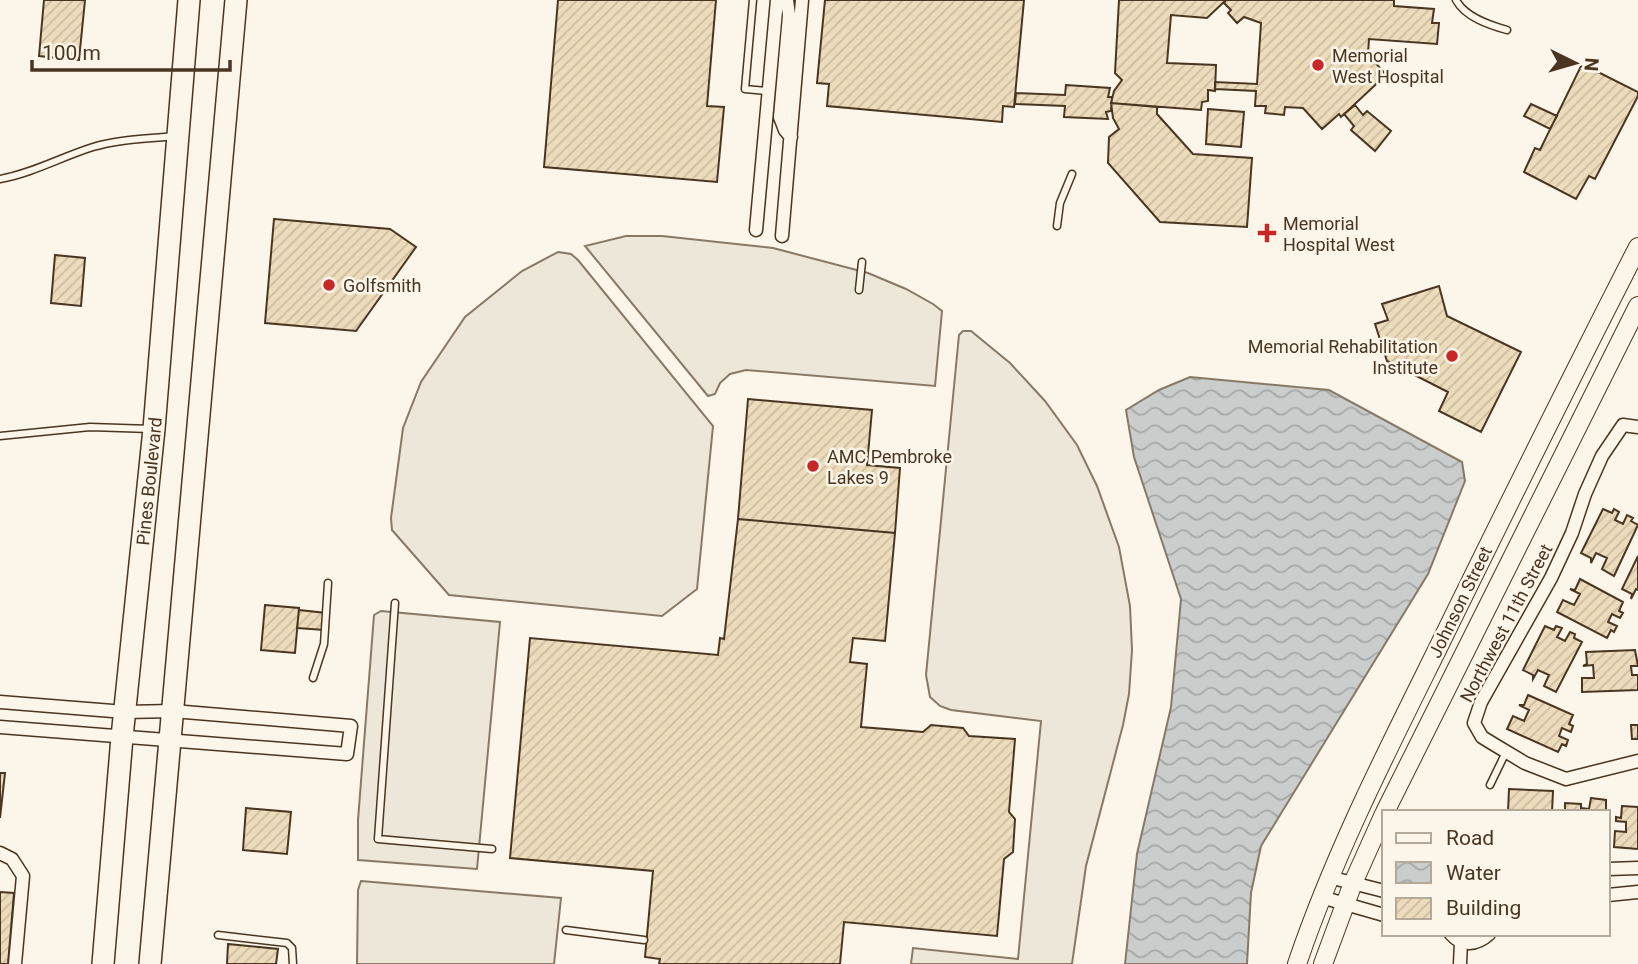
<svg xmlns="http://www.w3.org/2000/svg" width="1638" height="964" font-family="Roboto,sans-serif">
  <defs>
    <pattern id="water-waves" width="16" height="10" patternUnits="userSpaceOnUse" patternTransform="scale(1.75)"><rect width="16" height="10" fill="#c9cecd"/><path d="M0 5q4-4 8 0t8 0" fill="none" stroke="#a5a8a6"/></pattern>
    <pattern id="building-hatch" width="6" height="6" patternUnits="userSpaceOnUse" patternTransform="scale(1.75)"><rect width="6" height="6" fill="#ecdcbc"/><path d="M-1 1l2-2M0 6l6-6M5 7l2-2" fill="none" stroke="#ccbda1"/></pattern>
  </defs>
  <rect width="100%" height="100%" fill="#fbf6e9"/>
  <path fill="#ede7d9" stroke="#887966" stroke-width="2" d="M626,236H662L773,248L868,273L906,289L933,304L942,311L935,386L746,370L730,374L720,383L715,394L708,396L585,246Z
    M558,252L571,254L578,260L713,426L697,589L662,616L449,595L392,530L391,518L403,428L421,382L465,317L522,271Z
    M963,331H971L1010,363L1045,401L1077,445L1097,486L1119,547L1130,606L1132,650L1129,694L1123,725L1086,866L1072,964H911L913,948L1018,959L1041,721L951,710L940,706L930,697L926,675L959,335Z
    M381,611L500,622L477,869L358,860V820L374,615Z
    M361,881L561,898L554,964H357L358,890Z"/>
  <path fill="url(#water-waves)" stroke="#887966" stroke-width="2" d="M1190,377L1329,390L1462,462L1465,481L1428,574L1261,846L1251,893L1247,964H1125L1137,854L1171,707L1181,599L1134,457L1126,410L1159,390Z"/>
  <path fill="url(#building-hatch)" stroke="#4a3520" stroke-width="2" d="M44,0H85L79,60L39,56Z
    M558,0H716L707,106L724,107L717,182L544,167Z
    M825,0H1024L1014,107L1003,106L1002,122L827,106L829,84L817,83Z
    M1119,0H1226L1207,18L1171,15L1167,63L1216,65L1215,91L1208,90V101L1202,102L1201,110L1111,103L1114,91L1122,80L1115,73Z
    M1226,0H1394V6L1434,9L1432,23H1439L1437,44L1369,39L1368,54L1386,75L1341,117L1339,114L1322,129L1303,108L1285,107L1284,115L1265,113L1266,106H1255L1256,91L1215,89V82L1257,84L1261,23L1244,17L1237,23L1228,13L1231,10L1224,3Z
    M1582,64L1638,92V96L1595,179L1589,176L1576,199L1524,172L1535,148L1540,150Z
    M1066,85L1110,88L1108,97H1112L1111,111L1106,112L1108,119L1064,117L1065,106L1015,104L1016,93L1065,95Z
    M1111,103L1157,107V114L1193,154L1252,158L1247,227L1160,222L1108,163L1109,137L1119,129L1113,118Z
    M1531,104L1557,116L1550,129L1524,116Z
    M1355,105L1363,115L1367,111L1391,131L1375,151L1351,130L1354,126L1344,114Z
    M1208,109L1244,112L1241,147L1206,144Z
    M274,219L390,229L416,247L356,331L265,323Z
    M55,255L85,258L81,306L51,303Z
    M1439,286L1447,316L1521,352L1481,432L1439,411L1448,392L1387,361L1375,324L1388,320L1382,304Z
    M748,399L872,410L867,465L900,468L895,533L738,519Z
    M1603,509L1612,513L1614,509L1619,512L1615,520L1623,524L1627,515L1633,518L1631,521L1638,525L1614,576L1602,569L1607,558L1596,553L1591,563V558L1581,553Z
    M738,519L895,533L885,641L853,638L850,662L867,664L861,727L923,732L931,725L963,728L969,736L1015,739L1009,812L1015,819L1013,852L1004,859L997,936L844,922L840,964H659L660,959L645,957L653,871L510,858L530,638L718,655L720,638L724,639Z
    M1638,556V590L1636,589L1631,599L1632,594L1622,589Z
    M1580,579L1623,602L1619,611L1623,613L1620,618L1612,614L1608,622L1617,626L1614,632L1611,630L1607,638L1557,612L1563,600L1574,605L1580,594L1570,589L1575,590Z
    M265,605L299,608L295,653L261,650Z
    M299,610L326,613L324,630L297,628Z
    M1545,626L1554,630L1556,626L1562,628L1557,637L1565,641L1570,632L1575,634L1574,638L1582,642L1556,692L1544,686L1549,675L1538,670L1533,679V675L1523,670Z
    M1635,650L1638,666H1631L1632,675H1638V690L1582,692V678H1594L1593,665L1583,666L1587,664L1586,652Z
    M1528,695L1573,715L1569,724L1573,726L1571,732L1562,728L1559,736L1568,740L1566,746L1562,744L1558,752L1507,729L1513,716L1524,721L1529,710L1519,705H1524Z
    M1631,725H1638V739H1632Z
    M0,773H5L0,818Z
    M1509,789L1553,791L1552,812H1508Z
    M1591,798L1606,800V812H1565V803L1581,804V808L1589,809Z
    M1622,806L1638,807V849L1614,847L1615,831L1626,832V822L1616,821V817L1621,818Z
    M246,808L291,812L287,854L243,850Z
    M0,892L14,893L8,964H0Z
    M228,944L278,949L276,964H227Z"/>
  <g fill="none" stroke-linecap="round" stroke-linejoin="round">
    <g stroke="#4a3520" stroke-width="9">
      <path id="lane" d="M753,0L745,89L768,91
        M1456,0C1465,17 1489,25 1507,30
        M0,179C33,173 61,157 93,147C119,139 147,139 174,136
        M1057,226L1060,203L1072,174
        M859,290L862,262
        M0,436L90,427L151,429
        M395,603L378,839L492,849
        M313,678L324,644L328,583
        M1490,785L1506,752
        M566,930L644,940
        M218,935L287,943L292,948L293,964"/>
    </g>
    <g stroke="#4a3520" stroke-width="15">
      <path id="street" d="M787,0L789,15L780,117L785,130L791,137
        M756,230L777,0
        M782,236L802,0
        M1638,427L1623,425L1602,456L1585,494L1572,533L1551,578L1481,702L1474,723L1482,737L1495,745L1525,763L1566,779L1638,761
        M0,702L125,712L173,711L351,726L347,754L0,727
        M0,853L12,859L23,876L15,964
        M1608,869L1638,868
        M1329,877L1384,891
        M1608,895L1638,892
        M1321,897L1384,915
        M1451,934C1462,947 1477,945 1489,934
        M1460,964L1461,942"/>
    </g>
    <g stroke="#4a3520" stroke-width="20">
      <path id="secondary" d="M1385,812L1638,306
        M1297,964C1334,855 1386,753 1437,650C1503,515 1570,380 1638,247
        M1323,964L1353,883L1384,814"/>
    </g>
    <g stroke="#4a3520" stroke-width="24">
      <g id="highway">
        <path id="s1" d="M103,964L122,737L154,429L189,0"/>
        <path d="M150,964L236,0"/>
      </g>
    </g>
    <use href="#lane" stroke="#fbf6e9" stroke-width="6"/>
    <use href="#street" stroke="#fbf6e9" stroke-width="12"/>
    <use href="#secondary" stroke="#fbf6e9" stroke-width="18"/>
    <use href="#highway" stroke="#fbf6e9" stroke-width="21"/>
  </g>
  <g fill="#c62828" stroke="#fbf6e9" stroke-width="2.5">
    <circle cx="1318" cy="65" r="7"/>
    <path d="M1263.5 222.5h7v7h7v7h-7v7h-7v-7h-7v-7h7z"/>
    <circle cx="329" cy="285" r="7"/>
    <circle cx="1452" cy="356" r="7"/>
    <circle cx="813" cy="466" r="7"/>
  </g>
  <g text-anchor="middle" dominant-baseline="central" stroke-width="5" stroke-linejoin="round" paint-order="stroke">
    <g font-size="18" fill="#4a3520" stroke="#fbf6e9" text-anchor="start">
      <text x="1332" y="55">Memorial<tspan x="1332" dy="21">West Hospital</tspan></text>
      <text x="1283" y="223">Memorial<tspan x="1283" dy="21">Hospital West</tspan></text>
      <text x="343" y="285">Golfsmith</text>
      <text x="1438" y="346" text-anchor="end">Memorial Rehabilitation<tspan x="1438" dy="21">Institute</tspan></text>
      <text x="827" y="456">AMC Pembroke<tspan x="827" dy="21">Lakes 9</tspan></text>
    </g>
    <g font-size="18" fill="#4a3520" stroke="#fbf6e9">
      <text stroke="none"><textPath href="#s1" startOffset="485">Pines Boulevard</textPath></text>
      <text transform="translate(1460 602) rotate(-64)">Johnson Street</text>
      <text transform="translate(1506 623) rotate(-62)">Northwest 11th Street</text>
    </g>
  </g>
  <rect x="1382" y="810" width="228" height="126" fill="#fbf6e9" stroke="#b4a999" stroke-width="2"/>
  <rect x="1396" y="833" width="35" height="10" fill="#fbf6e9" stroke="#b4a999" stroke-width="2"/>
  <text x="1446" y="845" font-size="21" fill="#4a3520">Road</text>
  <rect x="1396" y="862" width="35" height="21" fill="url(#water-waves)" stroke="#b4a999" stroke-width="2"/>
  <text x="1446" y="880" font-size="21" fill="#4a3520">Water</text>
  <rect x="1396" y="898" width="35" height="21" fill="url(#building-hatch)" stroke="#b4a999" stroke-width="2"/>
  <text x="1446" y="915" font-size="21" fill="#4a3520">Building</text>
  <g transform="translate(1575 63) rotate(95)" stroke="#fbf6e9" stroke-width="5" paint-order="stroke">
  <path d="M0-5L12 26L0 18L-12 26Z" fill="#4a3520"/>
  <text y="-10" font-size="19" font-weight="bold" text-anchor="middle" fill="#4a3520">N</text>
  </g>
  <path d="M32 60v10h198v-10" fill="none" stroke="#4a3520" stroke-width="3.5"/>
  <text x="42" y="60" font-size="21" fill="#4a3520" stroke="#fbf6e9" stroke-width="5" paint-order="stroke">100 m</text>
</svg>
